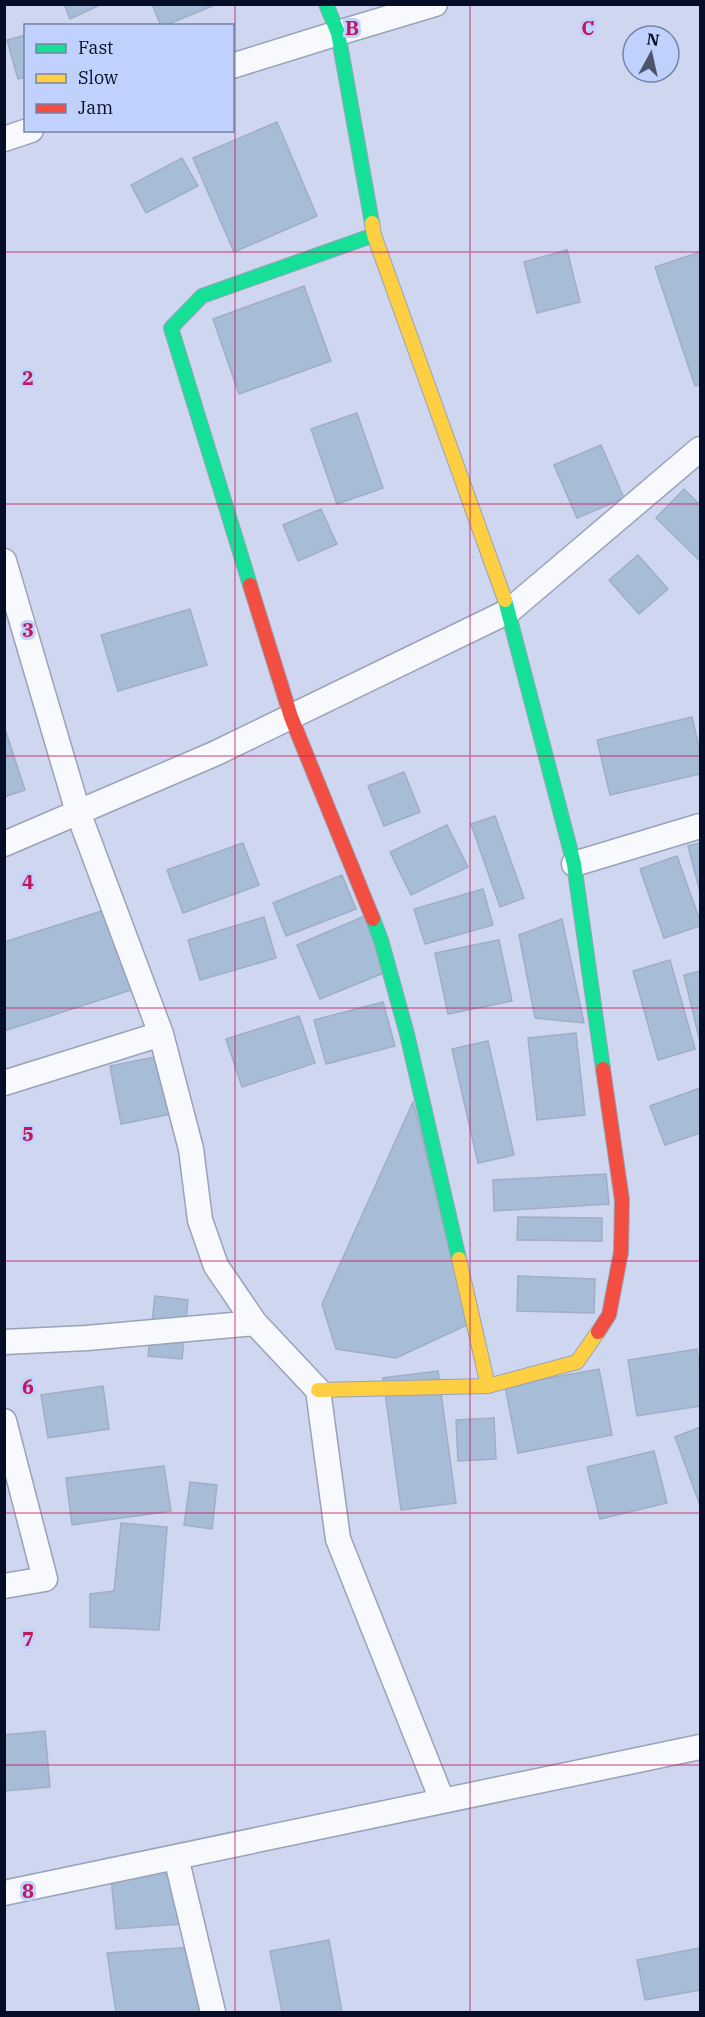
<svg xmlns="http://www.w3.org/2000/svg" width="705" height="2017" font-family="'IBM Plex Serif',serif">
  <rect width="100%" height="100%" fill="#ced7ef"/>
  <path fill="#a7bdd7" stroke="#9faec4" stroke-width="1.5" d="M64,4H102L70,19Z
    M152,4H217L164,26H161Z
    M26,35V77L18,79L7,40Z
    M277,122L317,216L234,252L193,158Z
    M182,158L198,186L146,213L131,185Z
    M567,250L580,302L537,313L524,262Z
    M700,252V385L695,386L655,267Z
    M304,286L331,361L239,394L213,319Z
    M357,413L383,488L337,504L311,429Z
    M601,445L624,498L577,518L554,465Z
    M684,489L700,505V561L656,518Z
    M321,509L337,544L298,561L283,525Z
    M638,555L668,589L639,614L609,580Z
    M190,609L207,665L118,691L101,635Z
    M692,717L700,752V774L610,795L597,740Z
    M4,726L25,790L4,797Z
    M404,772L420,812L384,826L368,786Z
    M495,816L524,898L500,907L471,824Z
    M447,825L468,867L411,895L390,852Z
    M243,843L259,885L183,913L167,870Z
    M700,843V892L688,846Z
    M677,856L700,921V926L664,938L640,869Z
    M342,875L356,909L286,936L273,903Z
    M483,889L493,925L425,944L414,909Z
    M105,910L131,990L4,1031V942Z
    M367,915L391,970L320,999L297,945Z
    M264,917L276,958L200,980L188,940Z
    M562,919L584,1023L535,1018L519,935Z
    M499,940L512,1001L448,1014L435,953Z
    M670,960L695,1049L658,1060L633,971Z
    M700,971V1042L684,975Z
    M383,1002L395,1046L326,1064L314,1020Z
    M299,1016L315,1063L242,1087L226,1039Z
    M576,1033L585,1115L537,1120L528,1038Z
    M488,1041L514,1155L478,1163L452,1049Z
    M160,1056L172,1114L121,1124L110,1066Z
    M700,1088V1133L665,1145L650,1106Z
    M413,1102L469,1324L396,1358L336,1349L322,1304Z
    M606,1174L609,1204L494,1211L493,1180Z
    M518,1217L602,1218V1241L517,1240Z
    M518,1276L595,1279L594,1313L517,1311Z
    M155,1296L188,1300L182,1359L148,1356Z
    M697,1349L700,1372V1406L637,1416L628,1360Z
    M599,1369L612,1435L518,1453L505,1386Z
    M438,1371L456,1503L401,1510L383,1378Z
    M103,1386L109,1429L48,1438L41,1395Z
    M494,1418L496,1459L458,1461L456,1420Z
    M700,1427V1505L675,1437Z
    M654,1451L667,1503L600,1519L587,1467Z
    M164,1466L171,1511L72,1525L66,1478Z
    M190,1482L217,1485L212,1529L184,1525Z
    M121,1523L167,1527L159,1630L90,1627V1594L114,1591Z
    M45,1731L50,1787L4,1791V1735Z
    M178,1872L182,1924L116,1929L111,1877Z
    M329,1940L342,2012H282L270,1951Z
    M194,1947L208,2012H116L107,1953Z
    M700,1948V1990L645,2000L637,1960Z"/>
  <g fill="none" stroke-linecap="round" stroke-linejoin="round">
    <g stroke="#99a2b9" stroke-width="27">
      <path id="street" d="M232,66L338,33L435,4
        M4,139L31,130
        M4,561L78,812L161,1034L191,1149L200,1220L216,1266L255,1323L318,1390L338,1539L442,1800
        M4,844L214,754L509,611L700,449
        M574,864L700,826
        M4,1083L161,1034
        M4,1342L87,1338L255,1323
        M4,1421L45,1579L4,1586
        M176,1857L213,2012
        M4,1893L700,1747"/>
    </g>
    <g stroke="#99a2b9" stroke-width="16">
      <path id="fast" d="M326,4L338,33L372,223
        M250,585L171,328L202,296L374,235
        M505,600L574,864L603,1069
        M373,919L381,940L407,1034L459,1259"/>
    </g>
    <g stroke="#99a2b9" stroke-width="16">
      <path id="slow" d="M372,223L374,235L505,600
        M459,1259L488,1386
        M318,1390L488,1386L577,1362L598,1332"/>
    </g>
    <g stroke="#99a2b9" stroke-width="16">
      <path id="jam" d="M250,585L291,717L373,919
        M598,1332L609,1315L621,1252L622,1200L603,1069"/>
    </g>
    <use href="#street" stroke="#f8f9fd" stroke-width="24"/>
    <use href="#fast" stroke="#16e098" stroke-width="14"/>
    <use href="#slow" stroke="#ffcf43" stroke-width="14"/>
    <use href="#jam" stroke="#f24e42" stroke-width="14"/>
  </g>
  <path fill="none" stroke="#c2185b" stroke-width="1.5" stroke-opacity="0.55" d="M235,4V2012M470,4V2012M4,252H700M4,504H700M4,756H700M4,1008H700M4,1261H700M4,1513H700M4,1765H700"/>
  <g font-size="20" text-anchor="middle" font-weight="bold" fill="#c2185b" stroke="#c0d1fd" stroke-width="6" stroke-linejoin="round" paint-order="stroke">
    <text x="352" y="35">B</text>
    <text x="588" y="35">C</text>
    <text x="28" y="385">2</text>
    <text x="28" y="637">3</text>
    <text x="28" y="889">4</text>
    <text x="28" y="1141">5</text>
    <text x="28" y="1394">6</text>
    <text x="28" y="1646">7</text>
    <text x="28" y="1898">8</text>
  </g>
  <rect width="705" height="2017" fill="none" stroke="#060d26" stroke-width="12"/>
  <rect x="24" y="24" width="210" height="108" fill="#c0d1fd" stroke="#7683a7" stroke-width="1.5"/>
  <rect x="36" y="44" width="30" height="9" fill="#16e098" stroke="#7683a7" stroke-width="1.5"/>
  <text x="78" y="54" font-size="18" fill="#060d26">Fast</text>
  <rect x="36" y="74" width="30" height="9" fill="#ffcf43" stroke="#7683a7" stroke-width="1.5"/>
  <text x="78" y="84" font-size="18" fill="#060d26">Slow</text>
  <rect x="36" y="104" width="30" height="9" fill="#f24e42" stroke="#7683a7" stroke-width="1.5"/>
  <text x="78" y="114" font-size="18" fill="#060d26">Jam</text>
  <g transform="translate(651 54) rotate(8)"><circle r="28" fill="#c0d1fd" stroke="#7683a7" stroke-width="1.5"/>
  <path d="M0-4.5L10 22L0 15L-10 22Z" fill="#4c546c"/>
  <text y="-9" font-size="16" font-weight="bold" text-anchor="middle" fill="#060d26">N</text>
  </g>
</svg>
